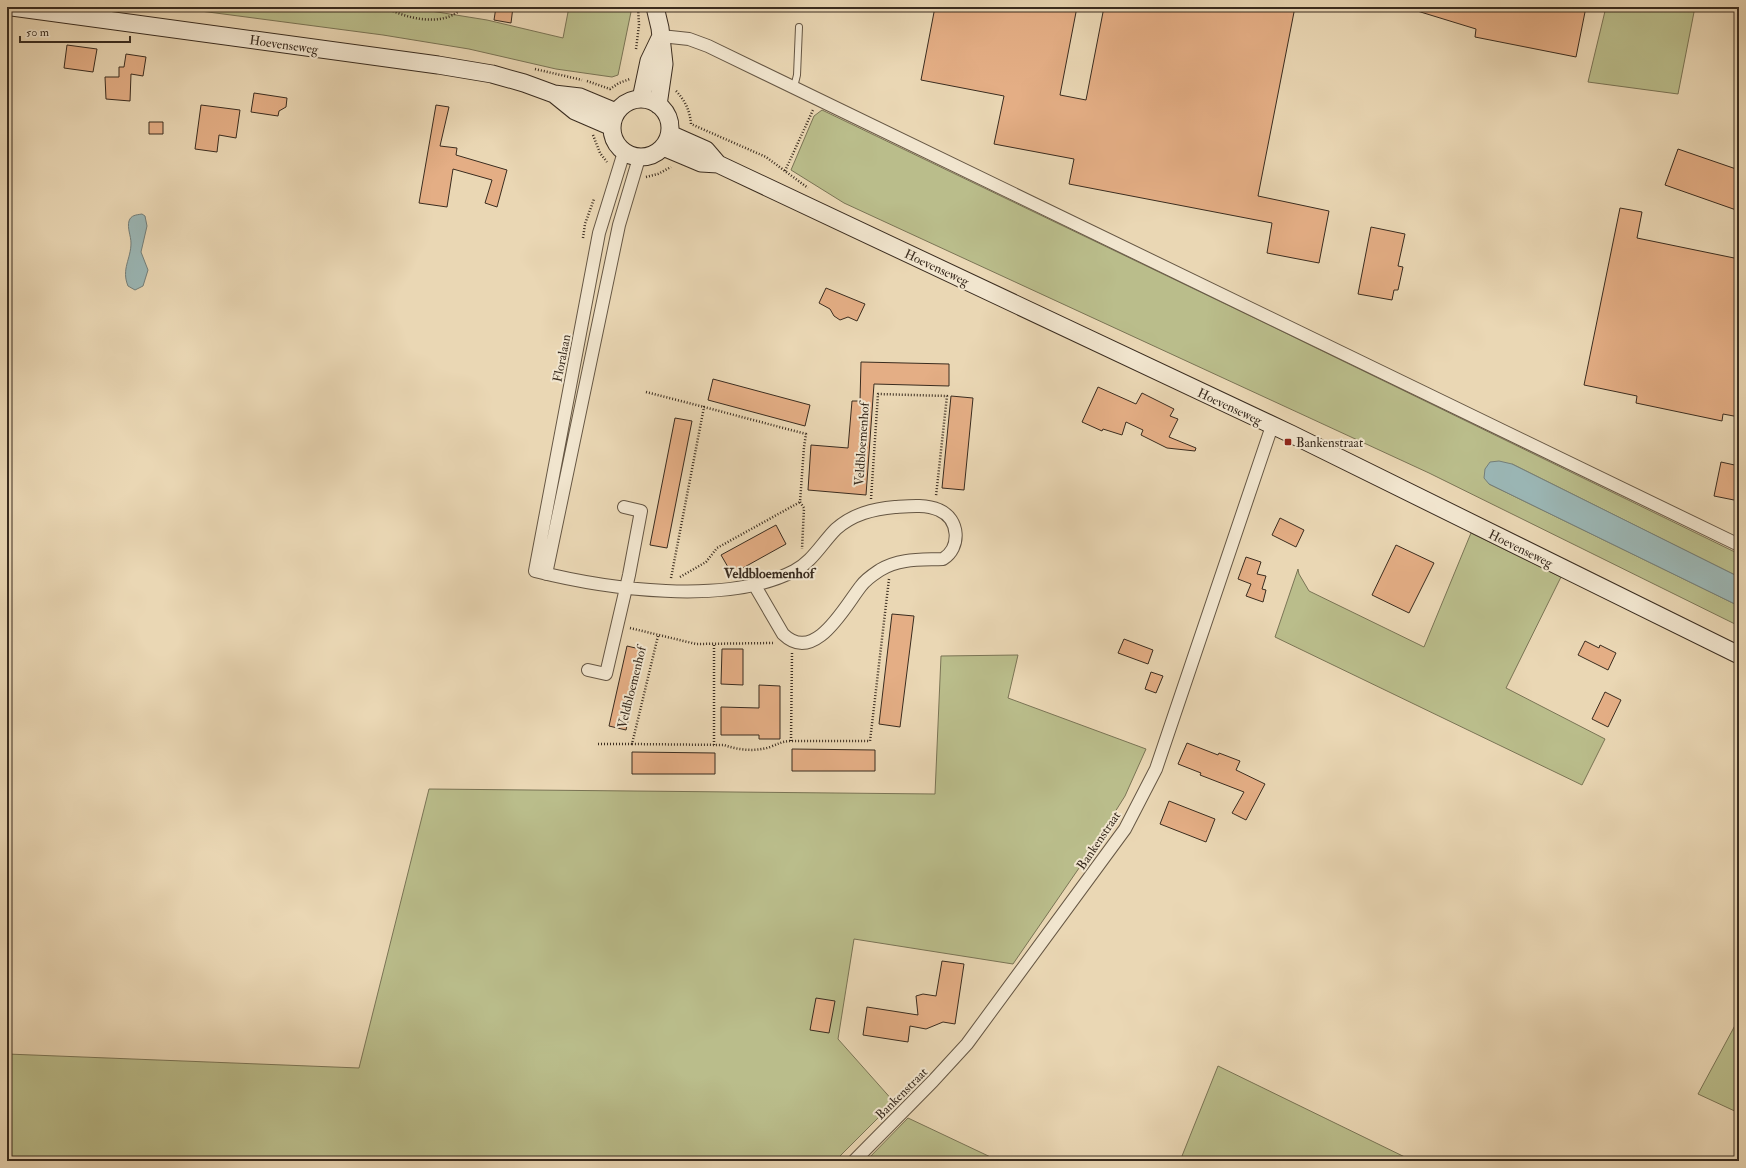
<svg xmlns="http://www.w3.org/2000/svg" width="1746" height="1168" viewBox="0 0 1746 1168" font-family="'IM FELL Double Pica',serif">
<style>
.green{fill:#babd8b;stroke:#7a7455}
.water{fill:#9bb7b6;stroke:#747f7a}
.building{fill:#e4ae85;stroke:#3a2c1f}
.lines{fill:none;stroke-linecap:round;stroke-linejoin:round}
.lane-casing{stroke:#665744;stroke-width:8}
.street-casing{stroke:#665744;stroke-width:14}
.secondary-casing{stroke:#3a2c1f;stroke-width:19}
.path{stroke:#3a2c1f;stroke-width:2.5;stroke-dasharray:1 2;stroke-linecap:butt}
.lane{stroke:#f1e5ce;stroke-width:6}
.street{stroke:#f1e5ce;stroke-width:12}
.secondary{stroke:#f1e5ce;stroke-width:17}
.poi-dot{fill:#8f2418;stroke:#f1e5ce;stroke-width:1.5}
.labels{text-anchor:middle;stroke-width:4;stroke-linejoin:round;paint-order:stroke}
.street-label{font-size:13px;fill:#3a2c1f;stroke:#f1e5ce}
.poi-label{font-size:13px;fill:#3a2c1f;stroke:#f1e5ce;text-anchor:start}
.neighbourhood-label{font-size:14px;font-weight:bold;fill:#3a2c1f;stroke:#f1e5ce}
</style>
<rect width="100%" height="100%" fill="#ead7b4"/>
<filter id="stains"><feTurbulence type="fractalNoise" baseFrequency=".005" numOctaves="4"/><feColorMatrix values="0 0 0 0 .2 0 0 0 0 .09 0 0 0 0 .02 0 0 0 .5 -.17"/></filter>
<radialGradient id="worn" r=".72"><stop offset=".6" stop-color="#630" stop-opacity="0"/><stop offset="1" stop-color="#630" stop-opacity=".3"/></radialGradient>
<path class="green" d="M170,7H406L487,20L563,38L569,7H632L618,75L612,77L556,69L469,49L383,35Z
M1606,7H1695L1678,94L1588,82Z
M822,110L1269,325L1739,554V577L1512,464L1489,484L1739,606V626L1429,473L844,203L791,170L814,116Z
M1471,533L1561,577L1506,688L1605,739L1582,785L1275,637L1298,569L1299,574L1309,591L1424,647Z
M1018,655L1008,698L1146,749L1125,796L1088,855L1013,964L854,939L838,1039L894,1102L835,1161H7V1054L359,1068L429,789L935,794L941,656Z
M1739,1018V1113L1698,1094Z
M1218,1066L1413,1161H1180Z
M908,1118L999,1161H866Z"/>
<path class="water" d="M142,214L145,216L147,226L141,252L148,270L143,286L135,290L128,286C121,269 131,259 131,243C131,236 127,228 129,221C131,215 136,215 142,214Z
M1499,461L1512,464L1739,577V606L1489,484L1484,478L1485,469L1490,462Z"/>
<path class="building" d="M496,7H513L511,23L494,20Z
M935,7H1077L1060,95L1086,100L1104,7H1295L1258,196L1329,211L1319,263L1267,253L1272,223L1069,184L1074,159L994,144L1004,96L921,80Z
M1414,7H1586L1576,57L1475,37L1476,29L1414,10Z
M67,45L97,49L93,72L64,68Z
M126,54L146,57L143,76L131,74L130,101L106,99L105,77H119V67H124Z
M254,93L287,98L286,107L279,111L278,116L251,112Z
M201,105L240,110L236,138L219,135L217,152L195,149Z
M436,105L449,107L440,146L457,148L456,155L507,170L497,207L485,203L492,180L453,169L447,207L419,203Z
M149,122H163V134H149Z
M1678,149L1739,170V211L1665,185Z
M1620,208L1642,212L1637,238L1739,259V417L1723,414L1722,421L1636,403L1637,396L1584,385Z
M1371,227L1405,234L1398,266L1403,267L1398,290H1394L1392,300L1358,294Z
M826,288L865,304L857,321L848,317L840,320L834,316L830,309L819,303Z
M861,362L949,364V386L874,384L866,495L808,490L811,445L848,448L852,401H860Z
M713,379L810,405L805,426L708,400Z
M1098,387L1136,404L1142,393L1174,409L1170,416L1178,419L1169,437L1196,448L1195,451L1167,448L1141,435L1143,430L1126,422L1122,435L1103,429L1102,431L1082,422Z
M951,396L973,398L964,490L942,488Z
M675,418L692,421L667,548L650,545Z
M1721,462L1739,466V501L1714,496Z
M1280,518L1304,530L1296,547L1272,535Z
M776,525L786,544L732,574L721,555Z
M1396,545L1434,563L1409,613L1372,595Z
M1246,557L1261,562L1257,574L1266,576L1262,589L1266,590L1263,602L1246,596L1251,584L1238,579Z
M892,614L914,616L900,727L879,724Z
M1124,639L1153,650L1148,664L1118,653Z
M1585,641L1599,648L1600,645L1616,653L1608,670L1578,655Z
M627,646L644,650L626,730L609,726Z
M722,649H743V685L721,684Z
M1151,672L1163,676L1156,693L1145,689Z
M759,685L780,686V739H759V735H721V707L759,708Z
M1605,692L1621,700L1608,727L1592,719Z
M1187,743L1218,755L1219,753L1240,761L1236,770L1265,784L1246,820L1232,813L1244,792L1200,775L1201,773L1178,764Z
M792,749L875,750V771H792Z
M632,752L715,753V774H632Z
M1169,801L1215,819L1206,842L1160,824Z
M942,961L964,964L955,1024L943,1022L926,1029L910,1026L908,1042L863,1035L867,1007L918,1015L916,996L923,994L936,996Z
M816,998L835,1001L829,1033L810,1030Z"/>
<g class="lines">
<defs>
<path id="lane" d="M794,87L797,75L799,27"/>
<path id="street" d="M661,36L689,39L708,46L1739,545
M624,152L599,233L535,571C606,589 726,606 794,571C812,562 822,543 836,529C853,514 873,509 895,507C909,506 926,504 939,510C960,519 961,548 943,559C921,560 900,558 880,570C874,574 866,579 861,586C845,606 815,665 783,634L755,586
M546,574L619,225L639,158
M588,670L606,674L629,575L641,511L624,507
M854,1161L933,1081L967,1044L1125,829L1156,769L1272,426"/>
<path id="secondary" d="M12,7L438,65L492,74L524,83L554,94L580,97L616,112
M655,7L660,28L664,64L658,105
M554,94L575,111L612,127
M612 128a29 29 0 1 1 58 0a29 29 0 1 1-58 0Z
M641,99L649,61L661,36
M670,134L706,150L718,164L1291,434L1739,655
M663,147L701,163L718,164"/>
</defs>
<use href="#lane" class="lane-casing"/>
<use href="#street" class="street-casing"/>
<use href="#secondary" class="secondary-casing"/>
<path class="path" d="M385,7C406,19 445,28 463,7
M636,49L639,25L638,7
M535,69L582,80
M587,81L610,89L619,83L630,79
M676,91C685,100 690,111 691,124L766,157L808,188
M593,135L600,153L607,162
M785,171L813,110
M646,177L658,174L671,167
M583,238L585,224L594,199
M646,392L704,407
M871,499L878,394L947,396L936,496
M680,577L706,562L717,548L800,502
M671,578L704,407L806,434L804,447L800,502L804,508L802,549
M630,628L696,644L773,643
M658,636L632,744L724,745C738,750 755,752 770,747C778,744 783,741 791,741H870L889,579
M791,741L792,653
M598,744H632
M714,745V644"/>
<use href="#lane" class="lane"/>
<use href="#street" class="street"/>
<use href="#secondary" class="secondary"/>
</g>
<rect class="poi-dot" x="1284" y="438" width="8" height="8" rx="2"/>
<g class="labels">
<g class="street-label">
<text transform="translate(284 44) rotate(8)" y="5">Hoevenseweg</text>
<text transform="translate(937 267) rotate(25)" y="5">Hoevenseweg</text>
<text transform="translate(561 358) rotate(-79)" y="5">Floralaan</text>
<text transform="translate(1230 406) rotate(25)" y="5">Hoevenseweg</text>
<text transform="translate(861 444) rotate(-86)" y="5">Veldbloemenhof</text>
<text transform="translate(1521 548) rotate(26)" y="5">Hoevenseweg</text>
<text transform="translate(631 687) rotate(-76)" y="5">Veldbloemenhof</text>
<text transform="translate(1098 840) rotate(-56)" y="5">Bankenstraat</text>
<text transform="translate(901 1093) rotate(-45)" y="5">Bankenstraat</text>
</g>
<g class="poi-label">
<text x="1296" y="447">Bankenstraat</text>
</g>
<g class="neighbourhood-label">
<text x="769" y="578">Veldbloemenhof</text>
</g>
</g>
<rect width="1746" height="1168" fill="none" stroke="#ead7b4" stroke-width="24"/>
<rect x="8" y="8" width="1730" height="1152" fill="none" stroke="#3a2c1f" stroke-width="2"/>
<rect x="12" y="12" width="1722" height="1144" fill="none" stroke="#3a2c1f"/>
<path d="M20 36v6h110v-6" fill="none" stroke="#3a2c1f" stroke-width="2"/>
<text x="26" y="36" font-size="12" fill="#3a2c1f" stroke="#f1e5ce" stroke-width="3" paint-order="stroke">50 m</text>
<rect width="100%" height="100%" filter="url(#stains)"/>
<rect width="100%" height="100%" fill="url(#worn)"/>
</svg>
